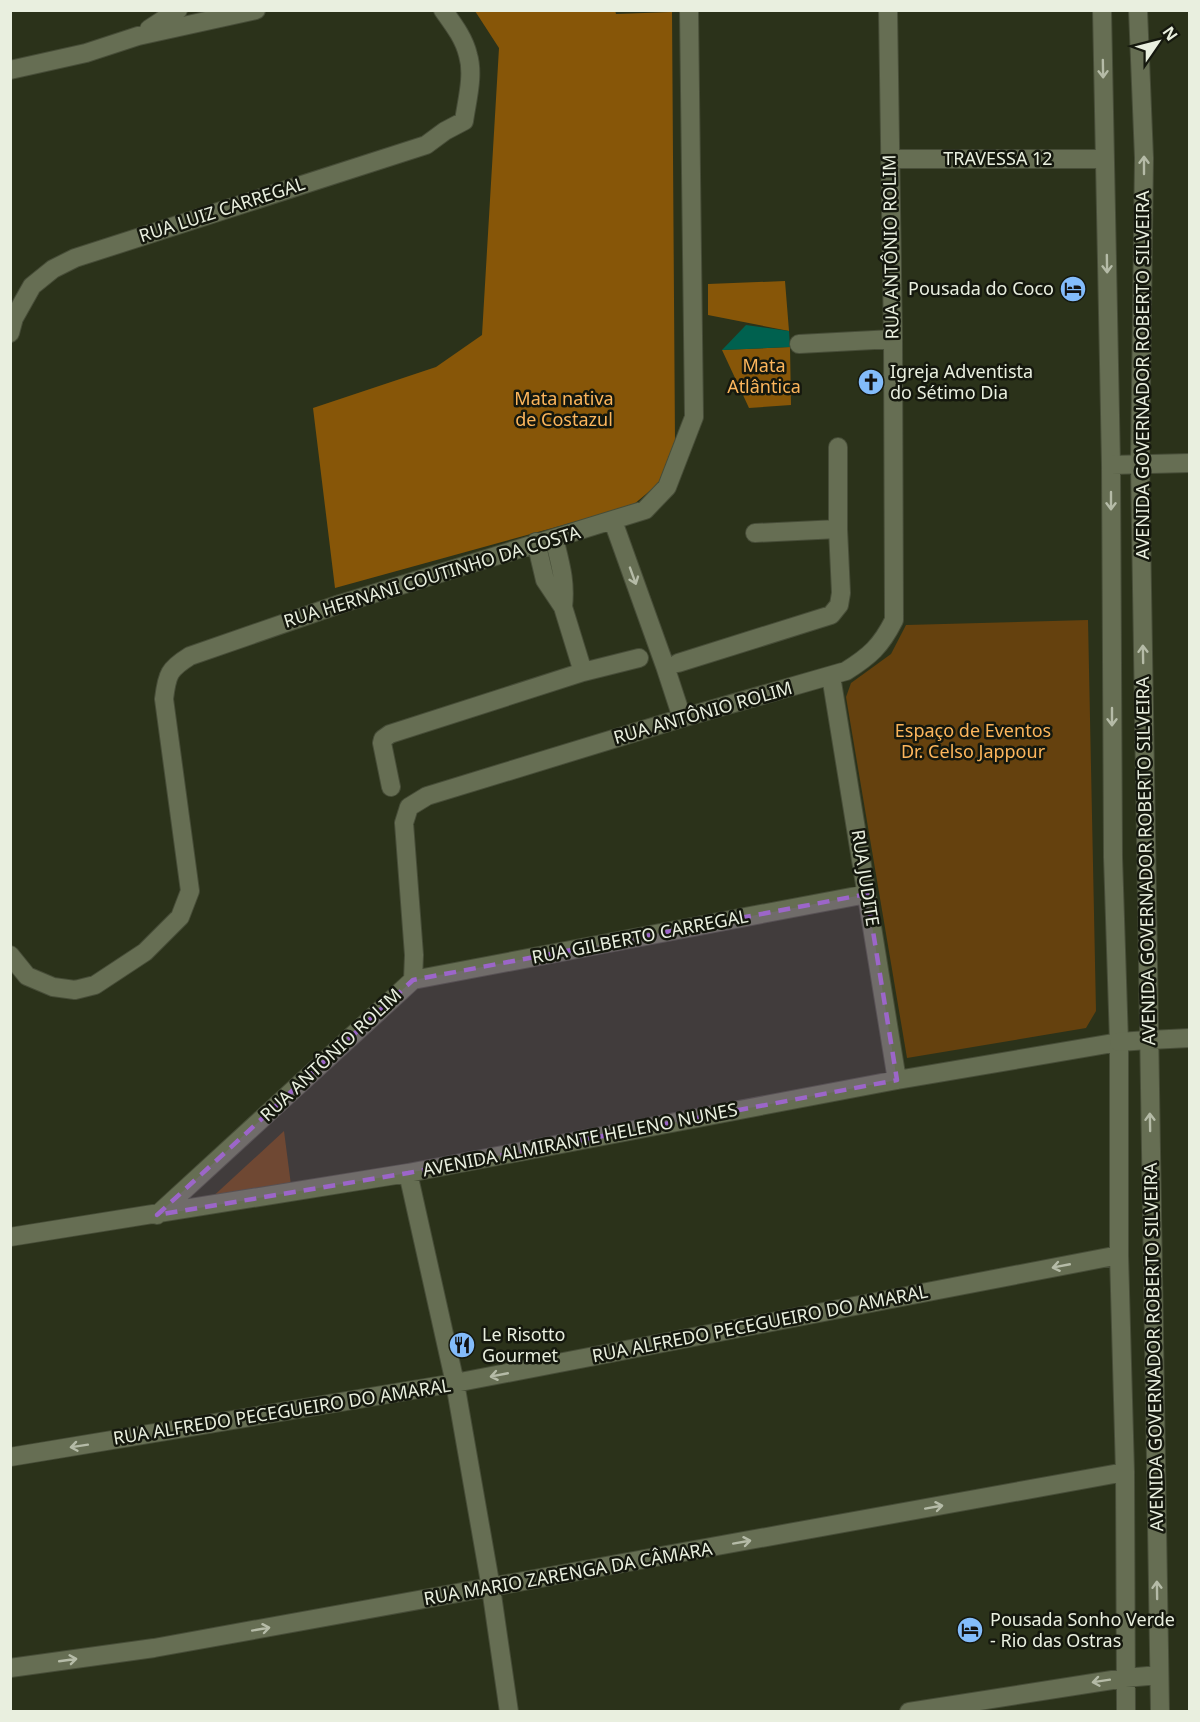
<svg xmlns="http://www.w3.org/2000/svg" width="1200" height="1722" viewBox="0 0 1200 1722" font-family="'Noto Sans',sans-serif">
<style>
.green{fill:#65410e}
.forest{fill:#875608}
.water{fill:#00614f}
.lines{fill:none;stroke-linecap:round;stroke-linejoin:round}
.street-casing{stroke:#474d38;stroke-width:20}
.secondary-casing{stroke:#474d38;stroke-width:20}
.street{stroke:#666e53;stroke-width:18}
.secondary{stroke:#666e53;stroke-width:18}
.oneway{stroke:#b5bba7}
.marked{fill:#9c66c9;fill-opacity:0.2;stroke:#9c66c9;stroke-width:4.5;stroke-dasharray:12 8;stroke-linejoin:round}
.labels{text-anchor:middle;stroke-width:5;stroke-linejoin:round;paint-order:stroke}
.street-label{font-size:18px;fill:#e9efdf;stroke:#15180e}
.poi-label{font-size:18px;fill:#e9efdf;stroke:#15180e;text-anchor:start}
.park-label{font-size:18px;fill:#fdb65c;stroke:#15180e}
</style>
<rect width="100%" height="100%" fill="#2b321a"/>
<path class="green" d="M1088,620L1096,1011L1086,1028L907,1058L846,697L851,683L891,654L906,625Z
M284,1131L291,1185L208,1201Z"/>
<path class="forest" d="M615,10L616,14L672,12L675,442L658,484L633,505L614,511L335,588L313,408L436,367L482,335L499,48L475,11Z
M785,281L789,331L708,315V284Z
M790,347L791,405L749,408L722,350Z"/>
<path class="water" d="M746,325L789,331L790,347L722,350Z"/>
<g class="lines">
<defs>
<path id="street" d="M1102,10L1111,465L1113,857L1119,1042V1255L1125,1472L1126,1712
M1138,10L1144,158L1140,464L1160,1712
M149,29L178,10
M10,70L86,53L138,36L256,10
M890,159H1105
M10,333L14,318L32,286L53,269L75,258L426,145L445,131L464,121C467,100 474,75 468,55C464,38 453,24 443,10
M799,344L893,339
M838,447V529
M1111,465L1190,463
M613,521L665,666L682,718
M554,538C560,563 566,581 563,607
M536,542L545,580L563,607L583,672
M678,663L831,615L839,605L841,593L838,529L755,533
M831,676L897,1080
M391,787L382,743L383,739L390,734L583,672L639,658
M10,955L27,976L53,987L75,990L95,985L145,952L180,917L190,891L164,699C167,674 169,669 190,656L340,604L645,510L667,487L694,417L689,10
M413,980L867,894
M1149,1040L1190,1038
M408,1173L455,1383L491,1588L509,1712
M157,1215L413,980L414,955L404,823L409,807L427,796L682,718L846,671C870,656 881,646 894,620L893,339L888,10
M10,1237L408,1173L897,1080L1119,1042
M10,1457L455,1383L1119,1255
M10,1668L154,1648L1125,1472
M909,1712L1125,1678L1159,1675"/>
<path id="secondary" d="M1119,1042L1149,1040"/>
</defs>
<use href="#street" class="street-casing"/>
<use href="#secondary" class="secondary-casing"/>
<use href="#street" class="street"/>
<use href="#secondary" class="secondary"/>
</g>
<defs><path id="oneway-shaft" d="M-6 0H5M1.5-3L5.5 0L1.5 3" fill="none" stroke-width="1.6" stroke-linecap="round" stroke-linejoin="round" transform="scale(1.5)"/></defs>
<g class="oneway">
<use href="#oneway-shaft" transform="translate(1103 69) rotate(89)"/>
<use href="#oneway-shaft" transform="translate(1144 165) rotate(-90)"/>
<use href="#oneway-shaft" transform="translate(1107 264) rotate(89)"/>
<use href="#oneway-shaft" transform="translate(1111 501) rotate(90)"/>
<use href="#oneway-shaft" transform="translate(633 576) rotate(70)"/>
<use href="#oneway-shaft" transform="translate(1143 654) rotate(-91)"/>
<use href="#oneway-shaft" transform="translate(1112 717) rotate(90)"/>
<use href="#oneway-shaft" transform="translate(1150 1122) rotate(-91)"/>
<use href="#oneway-shaft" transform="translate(1061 1266) rotate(169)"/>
<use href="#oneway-shaft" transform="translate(499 1375) rotate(169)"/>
<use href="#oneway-shaft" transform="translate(79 1446) rotate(171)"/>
<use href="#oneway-shaft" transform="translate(934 1507) rotate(-10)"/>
<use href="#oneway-shaft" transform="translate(742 1542) rotate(-10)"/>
<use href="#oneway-shaft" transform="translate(1157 1590) rotate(-91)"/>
<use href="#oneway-shaft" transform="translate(261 1629) rotate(-10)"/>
<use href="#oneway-shaft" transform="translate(68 1660) rotate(-8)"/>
<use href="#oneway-shaft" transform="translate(1101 1681) rotate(171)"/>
</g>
<path class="marked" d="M867,894L897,1080L408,1173L157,1215L413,980Z"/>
<defs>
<symbol id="hotel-disc" viewBox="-11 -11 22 22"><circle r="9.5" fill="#83bcfb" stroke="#15180e"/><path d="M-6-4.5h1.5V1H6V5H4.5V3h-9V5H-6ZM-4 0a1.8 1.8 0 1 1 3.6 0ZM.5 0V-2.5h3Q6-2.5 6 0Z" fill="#111"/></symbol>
<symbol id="church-disc" viewBox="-11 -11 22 22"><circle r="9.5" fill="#83bcfb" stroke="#15180e"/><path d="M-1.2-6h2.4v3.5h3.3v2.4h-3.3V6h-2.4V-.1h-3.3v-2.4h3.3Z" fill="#111"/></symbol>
<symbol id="restaurant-disc" viewBox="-11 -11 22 22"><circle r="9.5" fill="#83bcfb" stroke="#15180e"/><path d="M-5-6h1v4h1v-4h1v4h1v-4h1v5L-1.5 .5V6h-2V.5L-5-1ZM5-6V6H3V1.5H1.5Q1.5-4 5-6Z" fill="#111"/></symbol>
</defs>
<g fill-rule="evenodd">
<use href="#hotel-disc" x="1058" y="274" width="30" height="30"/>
<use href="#church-disc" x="856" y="367" width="30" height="30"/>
<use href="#restaurant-disc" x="447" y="1330" width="30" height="30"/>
<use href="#hotel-disc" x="955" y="1615" width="30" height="30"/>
</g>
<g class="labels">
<g class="street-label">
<text x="998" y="165">TRAVESSA 12</text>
<text transform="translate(222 210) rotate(-18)" y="6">RUA LUIZ CARREGAL</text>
<text transform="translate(891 247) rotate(-91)" y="6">RUA ANTÔNIO ROLIM</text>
<text transform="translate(1143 375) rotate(-90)" y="6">AVENIDA GOVERNADOR ROBERTO SILVEIRA</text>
<text transform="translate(432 577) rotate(-17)" y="6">RUA HERNANI COUTINHO DA COSTA</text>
<text transform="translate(703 713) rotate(-16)" y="6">RUA ANTÔNIO ROLIM</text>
<text transform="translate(1146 861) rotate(-91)" y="6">AVENIDA GOVERNADOR ROBERTO SILVEIRA</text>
<text transform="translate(865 878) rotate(81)" y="6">RUA JUDITE</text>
<text transform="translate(640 937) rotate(-11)" y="6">RUA GILBERTO CARREGAL</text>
<text transform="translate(331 1055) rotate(-43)" y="6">RUA ANTÔNIO ROLIM</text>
<text transform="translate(580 1140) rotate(-11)" y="6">AVENIDA ALMIRANTE HELENO NUNES</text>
<text transform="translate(760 1324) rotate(-11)" y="6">RUA ALFREDO PECEGUEIRO DO AMARAL</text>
<text transform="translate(1154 1347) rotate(-91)" y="6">AVENIDA GOVERNADOR ROBERTO SILVEIRA</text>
<text transform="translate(282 1412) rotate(-9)" y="6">RUA ALFREDO PECEGUEIRO DO AMARAL</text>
<text transform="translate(568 1574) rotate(-10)" y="6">RUA MARIO ZARENGA DA CÂMARA</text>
</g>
<g class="poi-label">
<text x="1054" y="295" text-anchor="end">Pousada do Coco</text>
<text x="890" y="378">Igreja Adventista<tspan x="890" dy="21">do Sétimo Dia</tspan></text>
<text x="482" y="1341">Le Risotto<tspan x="482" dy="21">Gourmet</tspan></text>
<text x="990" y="1626">Pousada Sonho Verde<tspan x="990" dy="21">- Rio das Ostras</tspan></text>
</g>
<g class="park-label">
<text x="764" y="372">Mata<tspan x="764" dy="21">Atlântica</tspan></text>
<text x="564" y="405">Mata nativa<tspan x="564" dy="21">de Costazul</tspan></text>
<text x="973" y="737">Espaço de Eventos<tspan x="973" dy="21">Dr. Celso Jappour</tspan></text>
</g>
</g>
<rect width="1200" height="1722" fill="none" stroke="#e9efdf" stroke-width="24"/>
<g transform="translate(1158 42) rotate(55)" stroke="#15180e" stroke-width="4.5" paint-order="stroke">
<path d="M0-4.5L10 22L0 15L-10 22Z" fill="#e9efdf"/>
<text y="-9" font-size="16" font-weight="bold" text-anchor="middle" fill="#e9efdf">N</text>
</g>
</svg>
